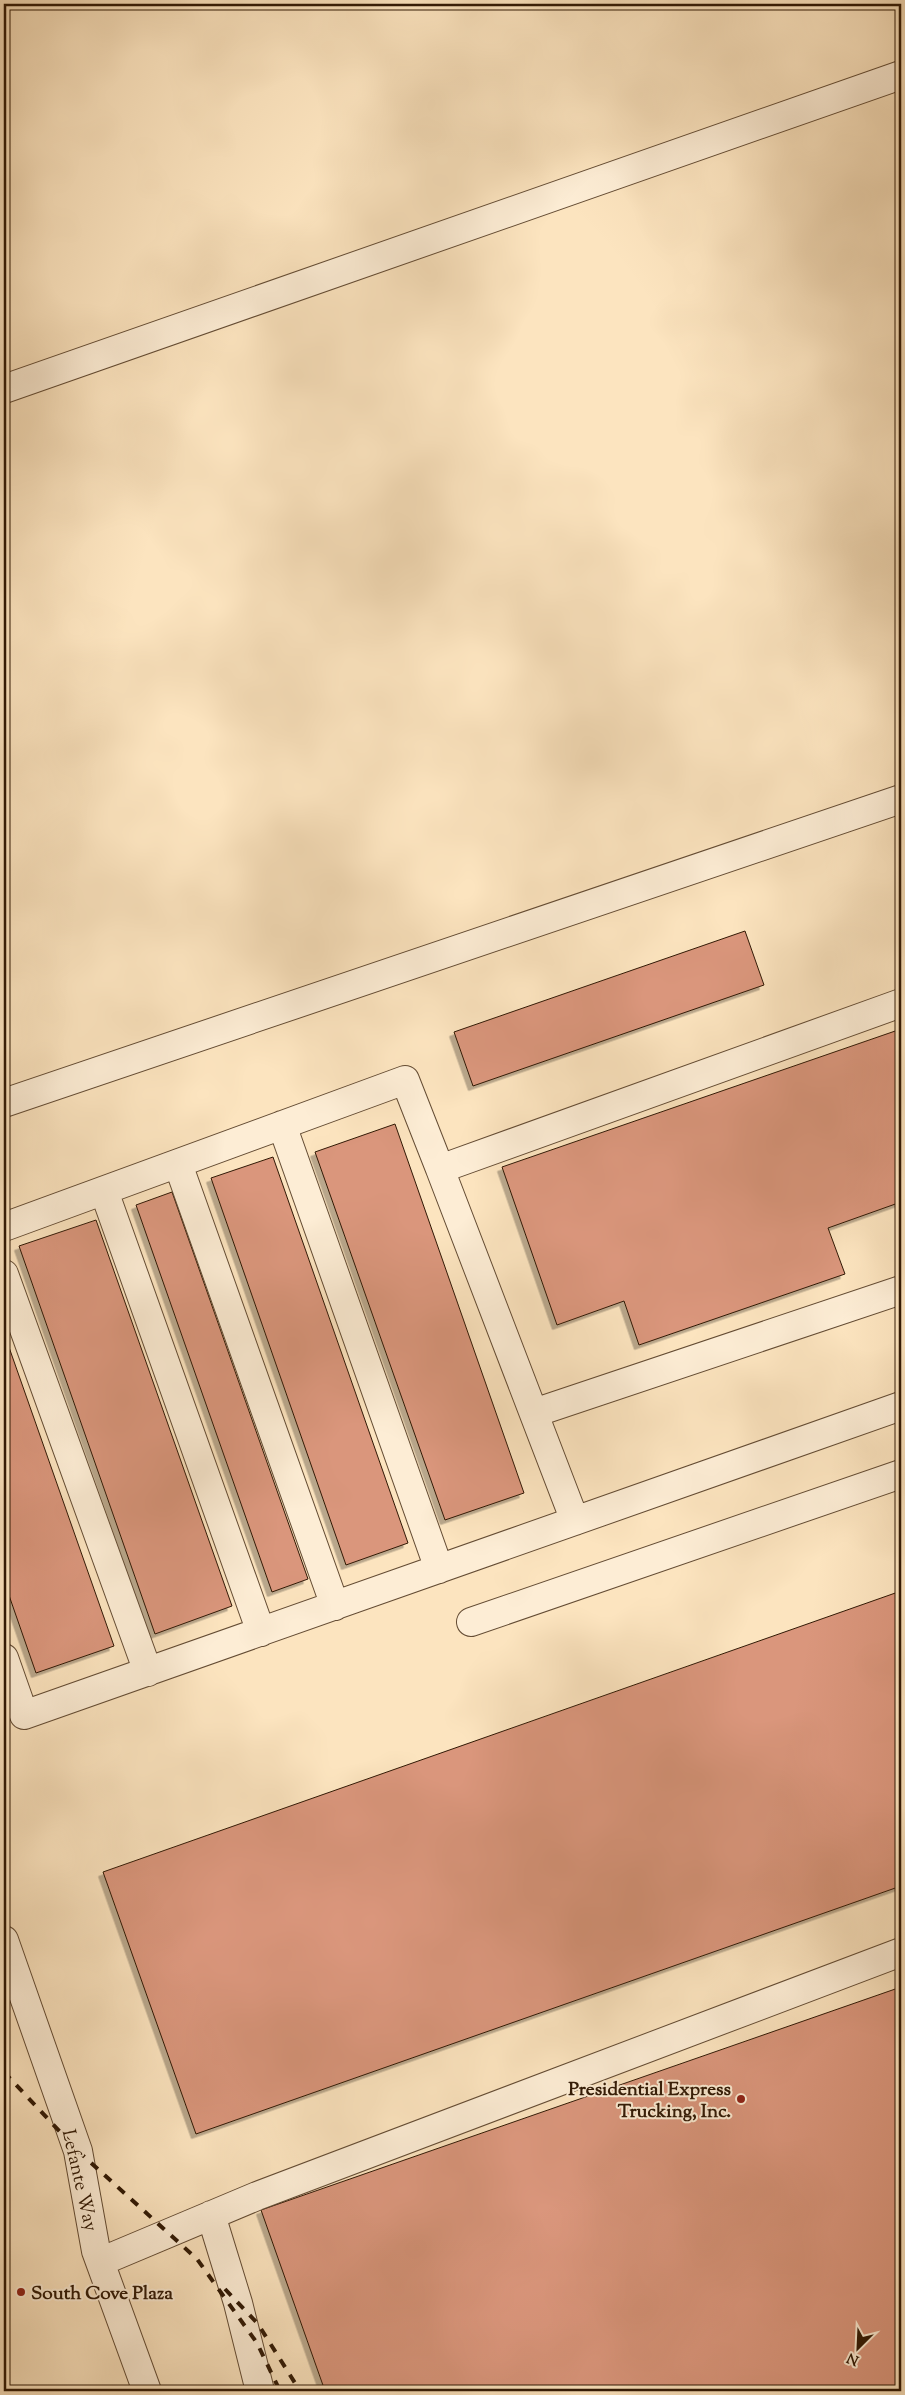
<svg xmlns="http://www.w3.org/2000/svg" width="905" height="2395" viewBox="0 0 905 2395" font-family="'Sorts Mill Goudy',serif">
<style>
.building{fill:#da967b;stroke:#311905;filter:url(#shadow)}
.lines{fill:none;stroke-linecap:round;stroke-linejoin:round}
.minor-casing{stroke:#644c34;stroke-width:30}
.minor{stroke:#fdedd5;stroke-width:28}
.rail{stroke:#311905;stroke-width:4;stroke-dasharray:9 9;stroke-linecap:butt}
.poi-dot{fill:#8f2418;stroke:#fdedd5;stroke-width:2}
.labels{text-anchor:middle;stroke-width:4;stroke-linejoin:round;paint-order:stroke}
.poi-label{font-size:19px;font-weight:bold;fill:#311905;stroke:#fdedd5;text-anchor:end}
.street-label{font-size:19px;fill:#311905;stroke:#fdedd5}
</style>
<defs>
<filter id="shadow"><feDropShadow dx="-4.5" dy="4.5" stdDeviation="0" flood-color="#0004"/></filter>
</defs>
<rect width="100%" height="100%" fill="#fce4bf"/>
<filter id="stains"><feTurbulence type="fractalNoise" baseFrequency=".004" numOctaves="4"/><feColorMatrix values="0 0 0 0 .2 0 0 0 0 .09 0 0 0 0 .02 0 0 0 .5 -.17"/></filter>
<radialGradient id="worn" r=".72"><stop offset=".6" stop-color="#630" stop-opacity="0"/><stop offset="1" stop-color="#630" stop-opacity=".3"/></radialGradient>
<path class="building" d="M745,931L764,985L473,1086L454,1032Z
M901,1029V1202L828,1228L845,1274L639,1345L624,1301L557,1325L502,1167Z
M395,1124L524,1493L445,1520L315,1152Z
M273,1157L408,1543L346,1565L211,1178Z
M172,1192L308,1579L272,1592L136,1205Z
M96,1220L232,1606L155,1634L19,1246Z
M4,1333L114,1646L36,1673L4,1581Z
M901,1591V1886L196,2134L103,1872Z
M901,1987V2391H325L261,2210Z"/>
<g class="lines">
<defs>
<path id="minor" d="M4,389L901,75
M4,1103L901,799
M282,1125L439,1569
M178,1164L335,1606
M440,1169L575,1521
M104,1191L261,1632
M4,1227L405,1080L440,1169L901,1003
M4,1274L148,1672
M534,1413L901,1290
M471,1622L901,1474
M4,1658L24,1715L901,1406
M4,1940L78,2151L96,2251L147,2391
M211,2215L238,2303L260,2391
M100,2262L257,2196L901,1952"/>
</defs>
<use href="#minor" class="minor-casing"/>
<use href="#minor" class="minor"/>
<path class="rail" d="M4,2072L78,2151L197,2259L257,2343L280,2391
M225,2289L258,2324L300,2391"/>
</g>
<g class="poi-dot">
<circle cx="741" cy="2099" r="5"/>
<circle cx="21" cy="2292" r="5"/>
</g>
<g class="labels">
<g class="poi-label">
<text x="731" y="2095">Presidential Express<tspan x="731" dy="22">Trucking, Inc.</tspan></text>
<text x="31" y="2299" text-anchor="start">South Cove Plaza</text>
</g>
<g class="street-label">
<text transform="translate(81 2180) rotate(77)" y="7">Lefante Way</text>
</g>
</g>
<rect width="905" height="2395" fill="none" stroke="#fce4bf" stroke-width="20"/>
<rect x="5" y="5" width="895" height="2385" fill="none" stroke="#311905" stroke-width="2.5"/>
<rect x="10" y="10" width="885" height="2375" fill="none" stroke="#311905"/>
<g transform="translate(858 2348) rotate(204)" stroke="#fdedd5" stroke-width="4" paint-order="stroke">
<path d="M0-4L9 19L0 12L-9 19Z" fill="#311905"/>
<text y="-8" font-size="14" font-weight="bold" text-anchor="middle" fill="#311905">N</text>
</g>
<rect width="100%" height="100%" filter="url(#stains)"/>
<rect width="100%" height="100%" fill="url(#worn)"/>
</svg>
